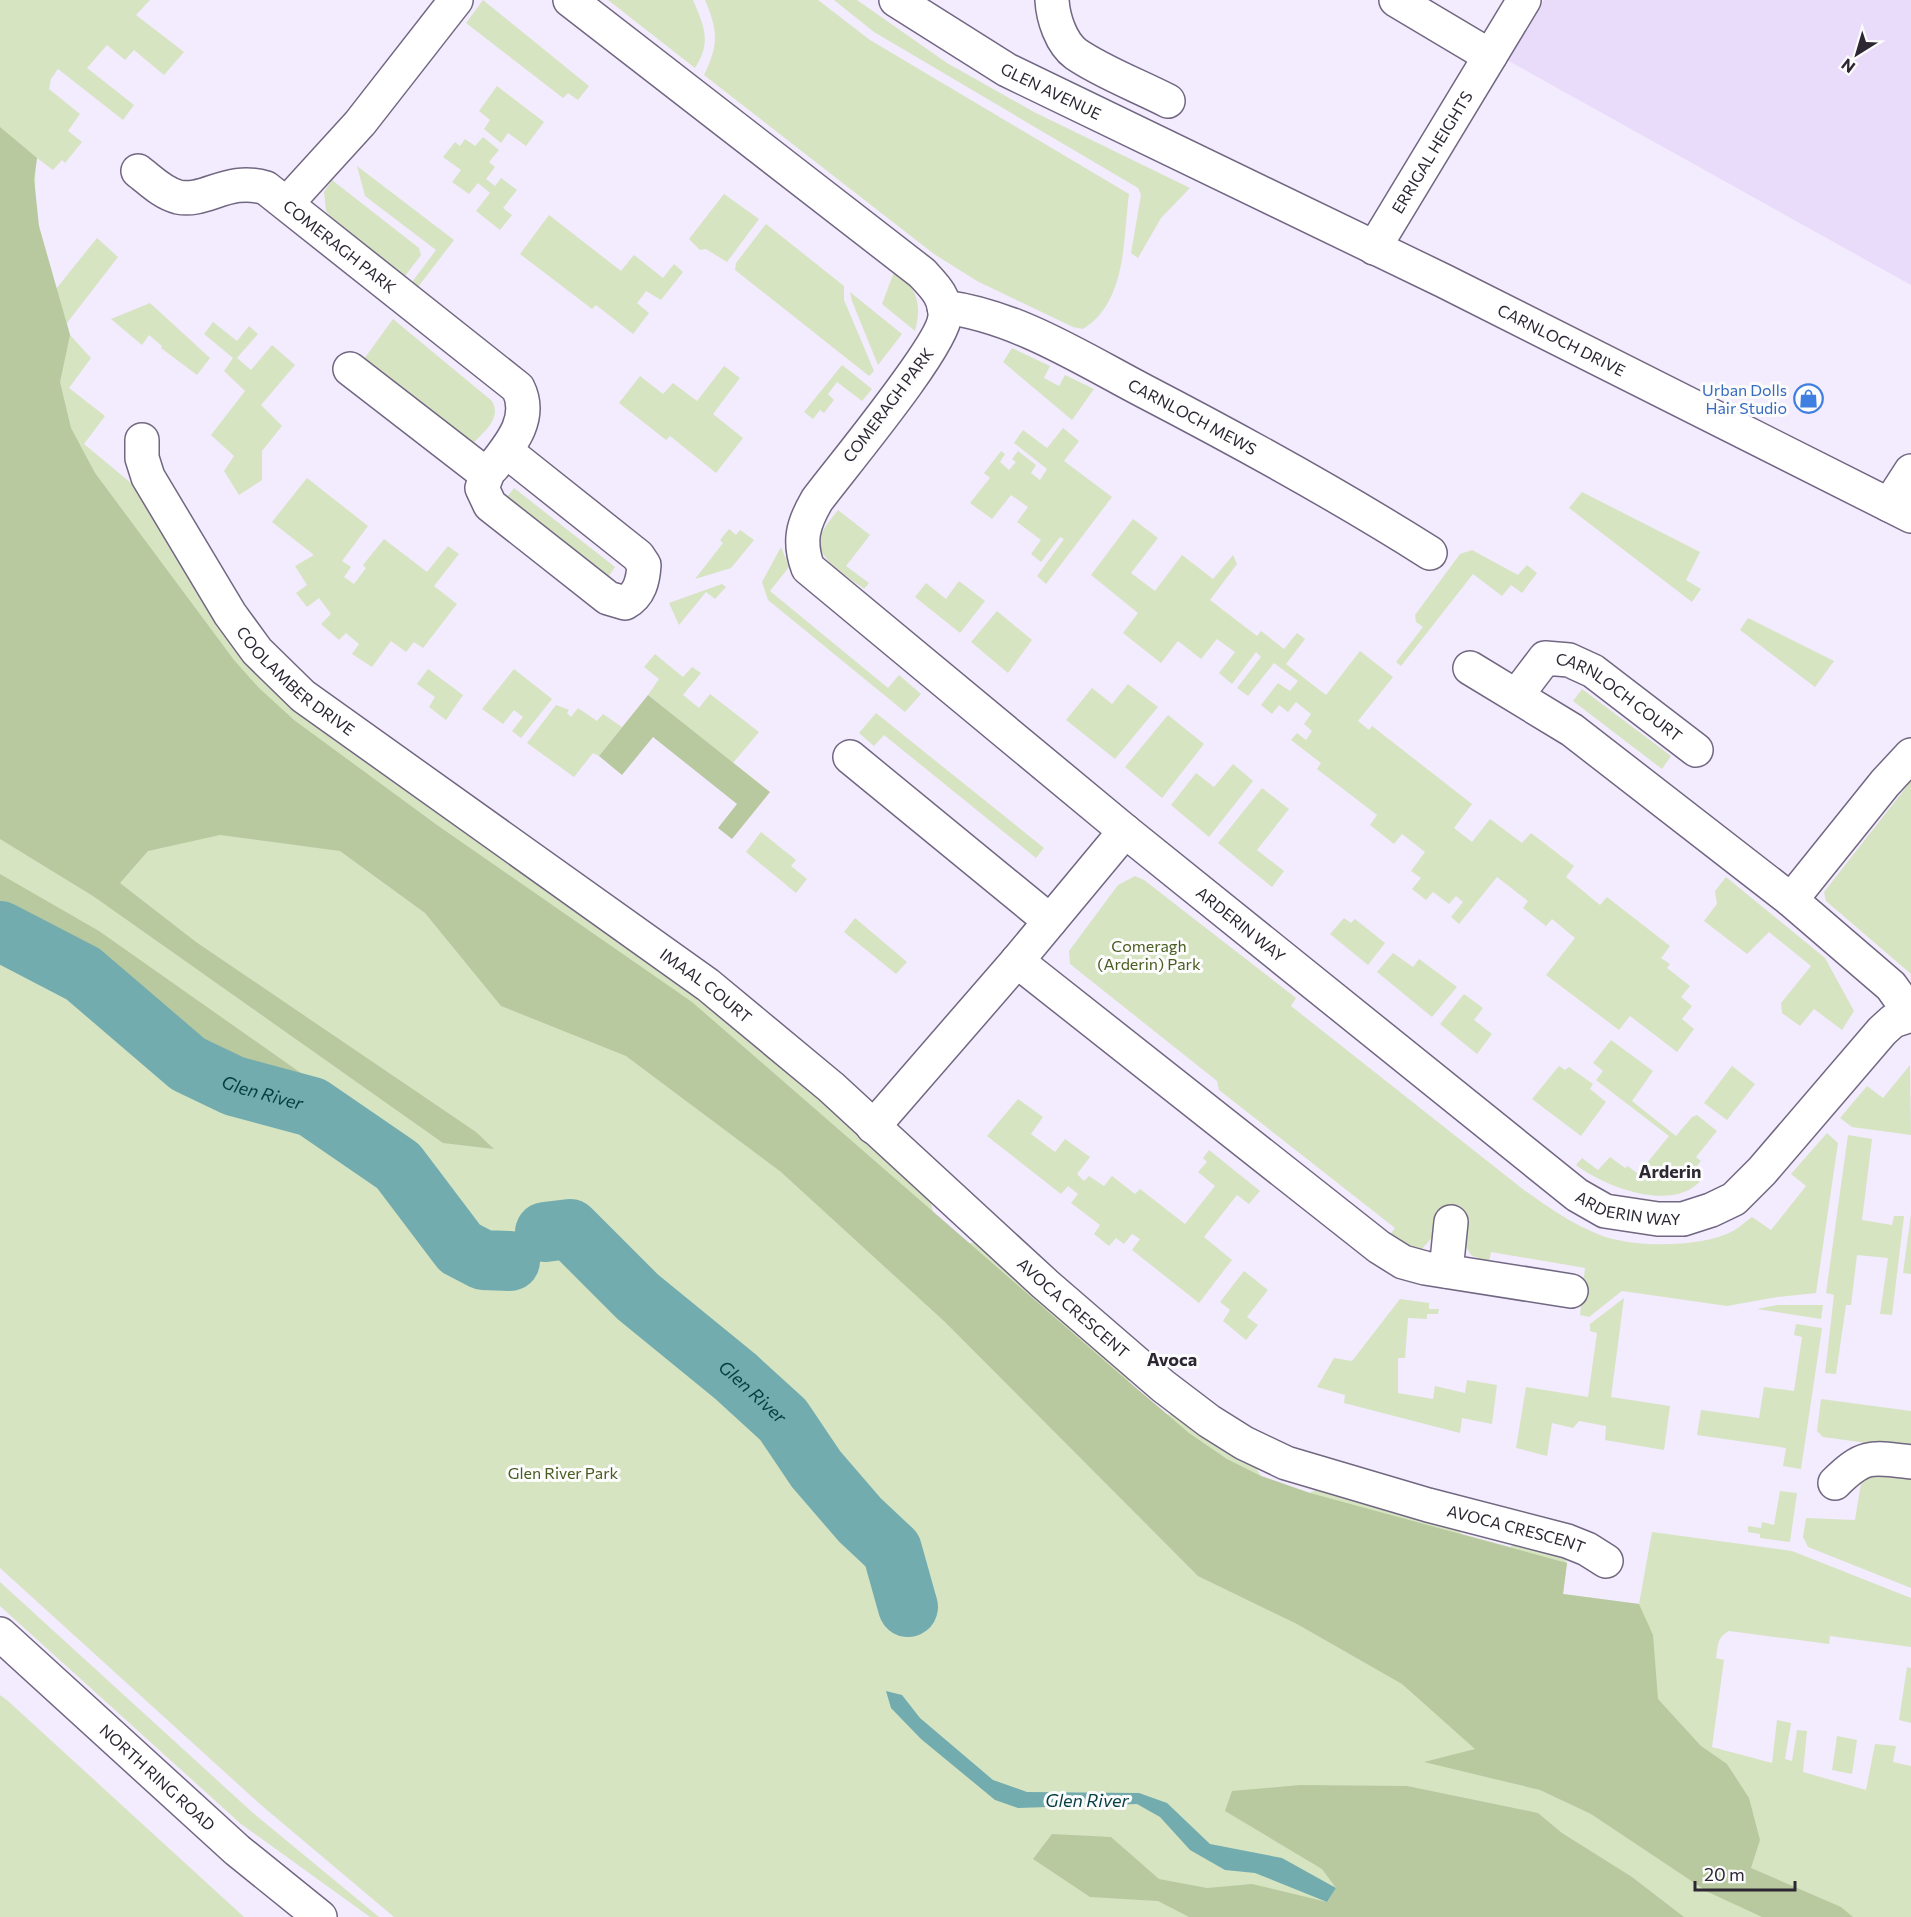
<svg xmlns="http://www.w3.org/2000/svg" width="1911" height="1917" viewBox="0 0 1911 1917" font-family="Commissioner,sans-serif">
<style>
.built{fill:#e9dcfb}
.green{fill:#d6e4c2}
.forest{fill:#b8c99f}
.water{fill:#73acaf}
.lines{fill:none;stroke-linecap:round;stroke-linejoin:round}
.river{stroke:#73acaf;stroke-width:60}
.minor-casing{stroke:#726782;stroke-width:36}
.major-casing{stroke:#726782;stroke-width:36}
.minor{stroke:#fff;stroke-width:33}
.major{stroke:#fff;stroke-width:33}
.labels{text-anchor:middle;stroke-width:6;stroke-linejoin:round;paint-order:stroke}
.street-label{font-size:16px;fill:#2c2733;stroke:#fcfcfc}
.shop-label{font-size:16px;fill:#366cbe;stroke:#fcfcfc;text-anchor:end}
.park-label{font-size:16px;fill:#485c1f;stroke:#fcfcfc}
.water-label{font-size:18px;font-style:italic;fill:#053e41;stroke:#fcfcfc}
.neighbourhood-label{font-size:18px;font-weight:bold;fill:#2c2733;stroke:#fcfcfc}
</style>
<rect width="100%" height="100%" fill="#f3ebfe"/>
<path class="built" d="M1544,0H1911V285L1507,60Z"/>
<path class="green" d="M0,0H150L136,15L184,52L164,75L134,50L125,60L107,45L87,68L134,105L123,120L58,69L51,79L49,89L80,114L68,131L82,142L65,163L62,160L53,170L37,158C31,200 40,249 56,289L97,238L118,257L67,323L70,335L91,358L69,388L105,416L84,444L137,488L242,656L277,694L334,740L513,867L670,972L929,1193L933,1212L969,1243H986L1128,1370L1129,1382L1167,1414L1183,1416L1251,1460L1261,1476L1309,1493L1323,1487L1446,1521L1462,1534L1510,1547L1524,1539L1563,1552L1567,1563L1563,1594L1639,1604L1652,1532L1792,1551L1911,1598V1647L1830,1636L1829,1644L1729,1631C1717,1637 1718,1646 1716,1658L1724,1660L1712,1747L1772,1763L1777,1720L1791,1723L1785,1759L1792,1761L1797,1730L1807,1731L1803,1772L1866,1790L1875,1744L1896,1746L1893,1762L1911,1766V1917H394L261,1805L0,1568Z
M483,0L589,86L578,100L568,93L563,98L466,23Z
M608,0H693C704,26 712,42 695,68Z
M705,0H818L870,40L1129,194C1123,239 1127,302 1083,329L1073,327L977,281L934,254L704,75C719,44 718,31 705,0Z
M834,0H857L947,63L1034,112L1190,188L1161,218L1138,258L1131,253L1141,195L1138,188L874,32Z
M497,86L544,122L526,146L508,133L501,143L484,129L490,120L479,111Z
M483,137L499,150L489,162L495,167L486,179L495,186L501,178L517,190L503,208L512,215L500,230L476,211L490,193L478,183L469,194L452,182L461,170L443,157L455,142L460,146L465,139L475,146Z
M357,166L454,240L418,287L412,282L436,250L365,196Z
M332,180L419,248L421,255L405,276L335,222L326,211L324,192Z
M724,194L759,219L727,262L706,249L700,250L689,239Z
M549,215L621,271L634,255L663,278L674,264L683,272L661,300L646,291L637,303L649,313L633,334L596,305L592,309L520,254Z
M766,224L844,286V300L874,371L869,376L735,270L736,263Z
M894,272C918,287 922,305 915,331L882,304Z
M850,292L902,334L878,365L852,301Z
M150,303L210,358L197,375L161,348L162,346L149,335L142,345L111,319Z
M393,319L492,401C502,419 484,431 473,444L364,359Z
M213,322L237,341L249,326L258,334L237,358L251,370L272,345L295,365L261,405L282,426L262,451V480L239,495L224,471L234,456L211,435L245,391L224,371L233,358L204,334Z
M1012,348L1050,366L1044,378L1059,386L1065,375L1094,389L1072,420L1003,362Z
M842,365L872,389L862,401L837,382L828,394L834,400L824,413L820,410L813,419L804,412Z
M724,366L740,378L713,414L743,438L716,473L670,436L666,440L619,403L640,376L663,394L673,383L697,401Z
M1063,428L1079,441L1064,461L1112,497L1046,584L1037,576L1064,539L1060,537L1041,562L1031,554L1041,540L1017,522L1028,507L1011,495L992,519L970,503L990,478L984,473L1001,451L1005,454L1000,462L1009,470L1016,462L1012,459L1018,451L1036,465L1031,473L1040,480L1047,469L1014,443L1023,430L1047,448Z
M307,478L368,526L342,561L351,567L344,577L354,584L366,568L363,565L384,539L427,572L448,546L459,554L434,586L457,604L423,648L414,642L406,652L391,641L372,667L352,654L359,644L346,633L339,640L321,624L331,614L319,598L307,607L296,593L307,585L295,566L314,555L272,522Z
M514,488L615,567L606,580L505,500Z
M1582,492L1700,552L1686,580L1701,589L1692,602L1569,508Z
M838,510L870,535L846,566L869,583L864,589C850,578 815,559 820,538C823,528 832,518 838,510Z
M1133,519L1158,538L1131,573L1155,591L1182,555L1213,579L1233,555L1237,564L1210,600L1257,636L1261,631L1284,649L1297,633L1305,639L1286,664L1326,695L1360,651L1393,677L1358,721L1369,730L1372,726L1472,804L1454,828L1472,842L1490,819L1522,843L1531,833L1574,866L1566,877L1600,905L1607,897L1670,946L1661,958L1670,964L1667,968L1690,986L1681,997L1692,1006L1682,1019L1694,1029L1677,1052L1630,1016L1619,1030L1546,975L1575,938L1552,919L1546,926L1523,908L1528,901L1497,877L1459,924L1451,917L1463,902L1456,896L1449,904L1433,892L1426,900L1412,889L1421,878L1411,871L1425,852L1402,834L1394,844L1370,825L1377,815L1317,769L1321,763L1291,740L1297,733L1306,740L1312,731L1304,724L1311,714L1296,702L1288,712L1279,705L1272,714L1261,705L1278,683L1290,691L1298,681L1274,663L1248,696L1237,688L1261,657L1256,652L1232,684L1219,673L1235,652L1217,639L1201,659L1178,641L1161,663L1123,633L1138,613L1091,575Z
M729,529L736,535L740,530L754,540L731,568L695,579L723,543L720,540Z
M781,547L789,567L770,591L888,688L899,675L921,694L905,712L768,600L762,582Z
M1472,550L1518,575L1527,565L1537,573L1522,593L1511,585L1502,596L1473,574L1401,666L1396,662L1423,627L1416,622L1415,615L1460,554Z
M959,581L985,601L960,633L915,597L926,583L946,599Z
M722,584L726,587L715,599L706,592L679,625L669,603Z
M997,611L1032,640L1008,673L971,642Z
M1748,618L1834,661L1815,687L1740,630Z
M655,654L683,677L692,667L701,673L683,695L699,708L710,694L759,732L733,763L648,695L659,679L644,667Z
M428,669L463,695L446,720L429,707L435,697L417,684Z
M514,669L552,699L521,738L512,731L523,717L514,710L503,724L482,709Z
M1128,684L1158,707L1115,759L1066,720L1092,688L1112,704Z
M1582,689L1671,756L1662,769L1573,701Z
M556,705L569,710L567,713L571,717L578,708L597,721L603,714L622,727L599,756L593,753L574,777L527,743Z
M876,713L1044,848L1036,858L884,735L874,746L859,733Z
M1168,715L1204,744L1162,798L1125,767Z
M1233,764L1253,781L1209,837L1171,805L1196,773L1214,787Z
M1911,781V974L1826,901L1824,892Z
M1262,788L1289,809L1257,850L1284,871L1272,887L1218,843Z
M761,832L796,860L791,866L807,879L796,893L746,852Z
M1135,876L1144,880L1296,998L1291,1006L1524,1190C1548,1207 1572,1224 1600,1235C1633,1248 1701,1248 1733,1231C1740,1227 1746,1221 1752,1217L1771,1230L1806,1186L1791,1174L1827,1133L1838,1143L1816,1293L1777,1297L1727,1306L1622,1291L1589,1317L1580,1315L1585,1268L1491,1252L1489,1263L1471,1255L1465,1245L1466,1214L1438,1209L1436,1233L1421,1250H1412L1388,1237L1395,1228L1219,1090L1217,1081L1070,964L1069,951L1118,885Z
M1726,877L1825,958L1854,1011L1842,1030L1814,1009L1800,1026L1782,1013L1781,1003L1811,966L1769,932L1747,954L1704,921L1717,904L1715,891Z
M855,918L907,962L896,974L844,932Z
M1344,918L1351,923L1355,919L1385,943L1368,965L1330,934Z
M1393,953L1413,967L1419,959L1457,987L1432,1017L1377,972Z
M1464,994L1483,1008L1474,1020L1492,1034L1477,1054L1440,1024Z
M1611,1040L1653,1071L1632,1101L1676,1136L1692,1117L1697,1115L1717,1131L1696,1157L1701,1161L1692,1172L1702,1179C1674,1214 1605,1187 1576,1165L1582,1158L1598,1170L1610,1157L1625,1168L1628,1166L1638,1174L1669,1136L1596,1080L1603,1071L1593,1063Z
M1910,1065L1911,1135L1852,1127L1840,1118L1867,1086L1883,1098Z
M1559,1066L1565,1070L1569,1067L1593,1084L1590,1089L1606,1102L1581,1136L1532,1099Z
M1732,1066L1755,1084L1727,1120L1704,1103Z
M1018,1099L1043,1117L1031,1134L1055,1152L1065,1139L1090,1157L1077,1174L1084,1181L1089,1176L1104,1186L1112,1176L1135,1194L1140,1189L1185,1224L1215,1186L1198,1172L1207,1162L1203,1158L1209,1150L1260,1191L1249,1204L1237,1195L1204,1237L1232,1260L1199,1303L1132,1250L1140,1239L1132,1234L1124,1244L1116,1238L1109,1246L1094,1234L1100,1225L1071,1203L1078,1194L1068,1186L1061,1194L987,1136Z
M1848,1135L1872,1139L1862,1220L1892,1225L1894,1216H1904L1892,1315L1880,1314L1888,1258L1857,1255L1851,1305H1846L1836,1374L1825,1373L1834,1295L1826,1293Z
M1911,1214V1274L1903,1273Z
M1244,1271L1268,1290L1247,1317L1258,1325L1246,1340L1223,1321L1230,1310L1220,1302Z
M1624,1298L1611,1397L1670,1406L1664,1450L1605,1440L1606,1426L1579,1421L1573,1428L1552,1423L1547,1456L1516,1448L1526,1387L1588,1397L1597,1333L1590,1331V1324Z
M1400,1299L1429,1303V1309H1439L1438,1314H1427V1319L1408,1318L1405,1358H1398V1393L1433,1399L1435,1386L1465,1393L1467,1380L1497,1385L1492,1424L1462,1418L1460,1433L1344,1403L1345,1395L1317,1387L1334,1358L1352,1361Z
M1777,1305H1823L1821,1319L1757,1309Z
M1796,1324L1822,1328L1801,1469L1783,1466L1786,1448L1697,1435L1701,1410L1759,1418L1764,1387L1794,1391L1802,1337L1794,1335Z
M1821,1399L1911,1411V1449L1823,1437L1817,1431Z
M1873,1472L1911,1477V1588L1808,1547L1803,1537L1806,1518L1855,1520L1861,1483Z
M1780,1491L1797,1493L1790,1542L1760,1538V1534L1748,1532V1526L1761,1528L1762,1522L1774,1525Z
M0,1582L252,1812L379,1917H370L241,1824L0,1606Z
M1907,1667L1911,1668V1723L1899,1720Z
M0,1695L8,1701L244,1917H0Z
M1837,1736L1857,1740L1852,1774L1832,1770Z"/>
<path class="forest" d="M0,127L37,158L34,179L39,226L70,335L60,382L71,428L95,473L234,660L259,688L294,720L437,825L692,1002L1129,1382L1189,1433L1227,1459L1261,1476L1310,1493L1567,1563L1563,1594L1639,1604L1653,1635L1658,1699L1701,1746L1727,1764L1749,1798L1760,1840L1751,1868L1841,1907L1853,1917H1762L1708,1892L1591,1814L1540,1790L1424,1762L1475,1749L1402,1684L1297,1624L1198,1576L945,1322L781,1172L626,1056L501,1006L425,913L340,851L220,835L148,851L120,883L196,942L476,1132L494,1149L443,1143L93,896L0,839Z
M648,695L770,792L732,839L718,828L737,804L653,737L622,775L599,756Z
M0,874L99,931L325,1090L322,1101L214,1067L156,1029L110,985L55,940L0,918Z
M1300,1785L1407,1786L1538,1813L1562,1833L1632,1877L1684,1917H1189L1158,1901L1090,1897L1033,1859L1052,1834L1111,1837L1159,1879L1207,1888L1252,1884L1327,1902L1336,1888L1322,1869L1225,1811L1232,1791Z"/>
<path class="water" d="M886,1691L902,1695L920,1718L993,1780L1027,1792L1139,1793L1167,1803L1210,1844L1282,1858L1336,1888L1327,1902L1255,1873L1225,1870L1190,1850L1160,1817L1137,1804L1018,1808L995,1800L921,1739L891,1708Z"/>
<g class="lines">
<g class="river">
<path id="s1" d="M0,931L83,974L188,1064L234,1086L312,1107L398,1166L460,1248L483,1260L510,1261"/>
<path id="s2" d="M545,1232L570,1229L638,1297L736,1377L783,1420L816,1469L860,1520L892,1550L908,1607"/>
</g>
<defs>
<g id="minor">
<path id="s3" d="M570,0L922,273C934,286 946,297 945,316C943,346 840,469 817,500C803,524 798,541 808,568L1125,831L1577,1195L1605,1211L1658,1219H1683L1711,1210L1734,1199L1762,1171L1882,1031L1893,1021L1911,1015"/>
<path id="s4" d="M896,0L1007,70L1444,281L1911,516"/>
<path d="M1052,0C1053,18 1061,43 1076,54C1102,72 1139,86 1168,101"/>
<path d="M1396,0L1490,56"/>
<path id="s5" d="M138,171C150,180 162,193 178,197C206,203 228,176 266,188L518,388C533,418 511,444 493,467"/>
<path d="M288,202L360,123L456,0"/>
<path id="s6" d="M1374,248L1524,0"/>
<path id="s7" d="M944,307C1016,316 1081,358 1144,391C1242,442 1337,494 1430,553"/>
<path d="M350,369L487,475L482,488L490,505L608,598L625,603C640,595 643,580 644,565L638,556L506,451"/>
<path id="s8" d="M142,440V458L148,477L230,614L257,651L303,696L708,985L831,1087L1045,1284L1163,1386L1209,1421L1244,1443L1286,1463L1428,1505L1567,1541L1587,1549L1606,1561"/>
<path d="M1889,505L1911,471"/>
<path d="M1470,668L1572,730L1791,900L1891,986L1901,1000L1906,1015"/>
<path id="s9" d="M1517,695L1545,658L1569,660L1593,671L1696,750"/>
<path d="M850,757L1050,921"/>
<path d="M1791,900L1885,783L1911,755"/>
<path d="M1017,961L1379,1247L1403,1262L1425,1268L1571,1291"/>
<path d="M873,1127L1017,961L1125,831"/>
<path d="M1446,1271L1451,1222"/>
<path d="M1835,1483C1864,1454 1872,1457 1911,1462"/>
</g>
<g id="major">
<path id="s10" d="M0,1634L237,1850L320,1917"/>
</g>
</defs>
<use href="#minor" class="minor-casing"/>
<use href="#major" class="major-casing"/>
<use href="#minor" class="minor"/>
<use href="#major" class="major"/>
</g>
<defs>
<symbol id="shop-ring" viewBox="-11 -11 22 22"><circle r="9.5" fill="#fcfcfc" stroke="#3f7fe0" stroke-width="1.5"/><path d="M-5-2.5h2.3a2.7 3.5 0 0 1 5.4 0H5L5.5 6h-11ZM-1.5-2.5h3a1.5 2.3 0 0 0-3 0Z" fill="#3f7fe0"/></symbol>
</defs>
<g fill-rule="evenodd">
<use href="#shop-ring" x="1792" y="382" width="33" height="33"/>
</g>
<g class="labels">
<g class="street-label">
<text dy="6" stroke="none"><textPath href="#s4" startOffset="180">GLEN AVENUE</textPath></text>
<text dy="6" stroke="none"><textPath href="#s6" startOffset="112">ERRIGAL HEIGHTS</textPath></text>
<text dy="6" stroke="none"><textPath href="#s5" startOffset="232">COMERAGH PARK</textPath></text>
<text dy="6" stroke="none"><textPath href="#s4" startOffset="748">CARNLOCH DRIVE</textPath></text>
<text transform="translate(888 405) rotate(-53)" y="6">COMERAGH PARK</text>
<text dy="6" stroke="none"><textPath href="#s7" startOffset="273">CARNLOCH MEWS</textPath></text>
<text dy="6" stroke="none"><textPath href="#s8" startOffset="292">COOLAMBER DRIVE</textPath></text>
<text dy="6" stroke="none"><textPath href="#s9" startOffset="132">CARNLOCH COURT</textPath></text>
<text dy="6" stroke="none"><textPath href="#s3" startOffset="1353">ARDERIN WAY</textPath></text>
<text dy="6" stroke="none"><textPath href="#s8" startOffset="804">IMAAL COURT</textPath></text>
<text dy="6" stroke="none"><textPath href="#s3" startOffset="1839">ARDERIN WAY</textPath></text>
<text dy="6" stroke="none"><textPath href="#s8" startOffset="1293">AVOCA CRESCENT</textPath></text>
<text dy="6" stroke="none"><textPath href="#s8" startOffset="1797">AVOCA CRESCENT</textPath></text>
<text dy="6" stroke="none"><textPath href="#s10" startOffset="213">NORTH RING ROAD</textPath></text>
</g>
<g class="shop-label">
<text x="1787" y="396">Urban Dolls<tspan x="1787" dy="18">Hair Studio</tspan></text>
</g>
<g class="park-label">
<text x="1149" y="952">Comeragh<tspan x="1149" dy="18">(Arderin) Park</tspan></text>
<text x="563" y="1479">Glen River Park</text>
</g>
<g class="water-label">
<text dy="6" stroke="none"><textPath href="#s1" startOffset="312">Glen River</textPath></text>
<text dy="6" stroke="none"><textPath href="#s2" startOffset="270">Glen River</textPath></text>
<text x="1087" y="1807">Glen River</text>
</g>
<g class="neighbourhood-label">
<text x="1670" y="1178">Arderin</text>
<text x="1172" y="1366">Avoca</text>
</g>
</g>
<g transform="translate(1857 54) rotate(217)" stroke="#fcfcfc" stroke-width="4.5" paint-order="stroke">
<path d="M0-4.5L10 22L0 15L-10 22Z" fill="#2c2733"/>
<text y="-9" font-size="16" font-weight="bold" text-anchor="middle" fill="#2c2733">N</text>
</g>
<path d="M1695 1881v9h100v-9" fill="none" stroke="#2c2733" stroke-width="3"/>
<text x="1704" y="1881" font-size="18" fill="#2c2733" stroke="#fcfcfc" stroke-width="4.5" paint-order="stroke">20 m</text>
</svg>
